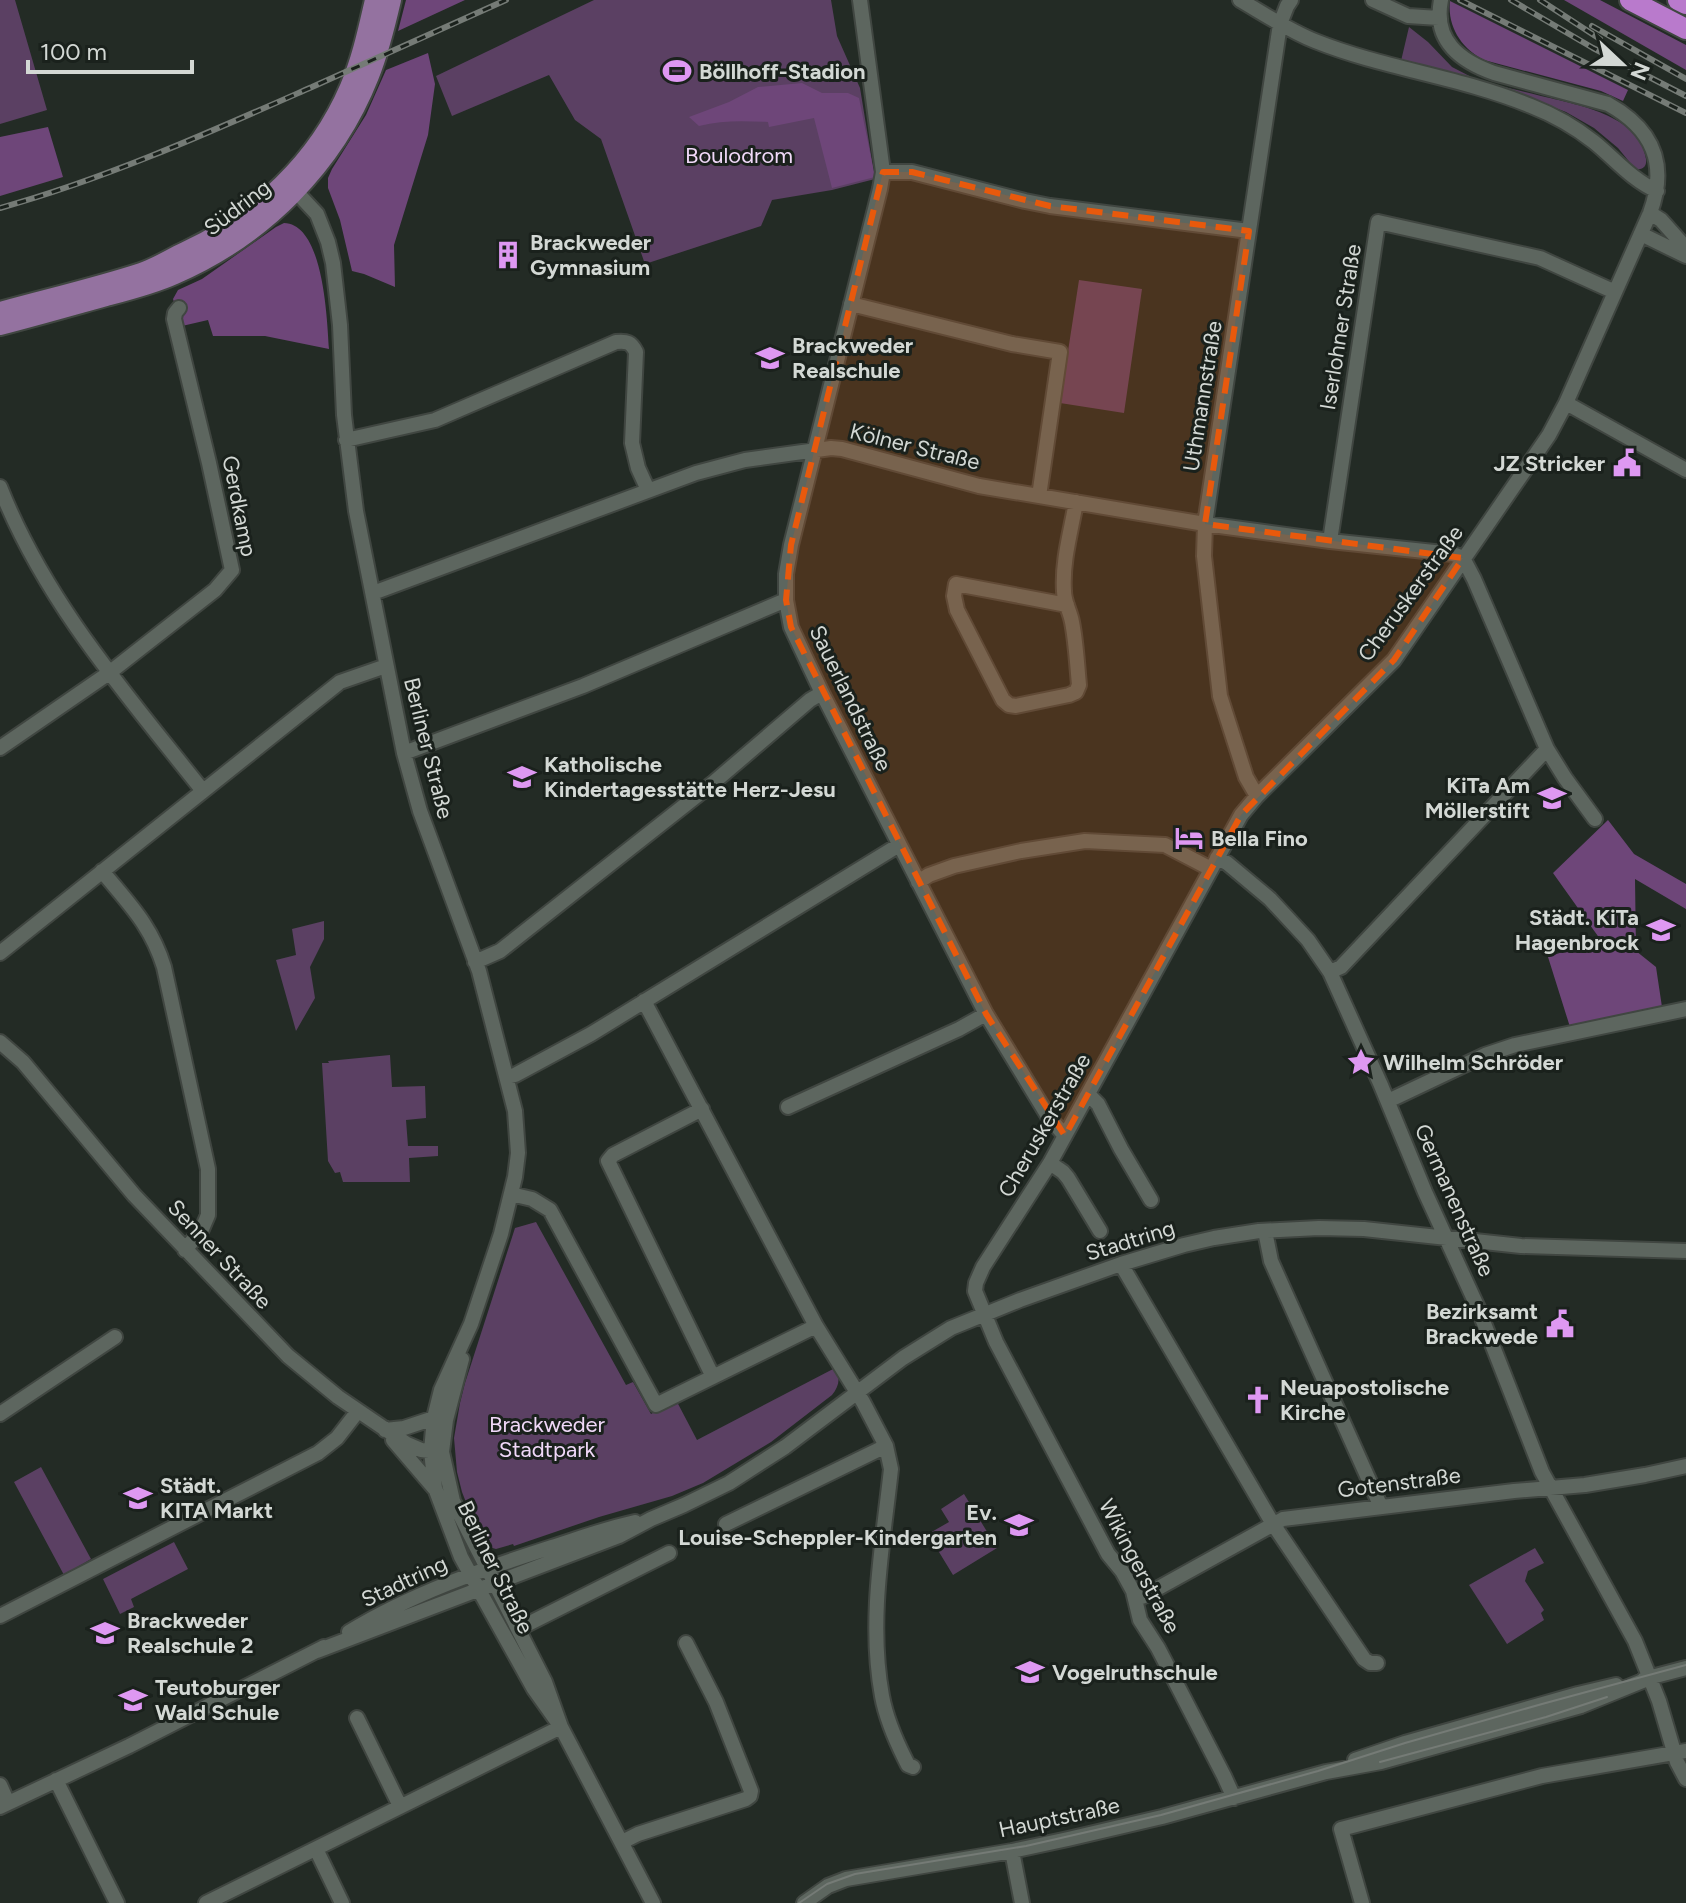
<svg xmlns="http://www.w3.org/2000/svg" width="1686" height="1903" viewBox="0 0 1686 1903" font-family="Figtree,sans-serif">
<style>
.green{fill:#5b4063}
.forest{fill:#6e4679}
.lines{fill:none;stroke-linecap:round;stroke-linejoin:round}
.minor-casing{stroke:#404641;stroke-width:18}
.major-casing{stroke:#404641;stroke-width:22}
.highway-casing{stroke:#404641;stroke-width:24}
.minor{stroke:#5d665f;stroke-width:14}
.major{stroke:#9472a0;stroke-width:18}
.highway{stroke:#b97acc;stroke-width:20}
.tram{stroke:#757b76;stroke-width:2}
.rail-casing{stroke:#757b76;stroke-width:6}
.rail{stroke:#1a211c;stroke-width:3;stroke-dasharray:9;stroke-linecap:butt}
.marked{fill:#e8590c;fill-opacity:0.2;stroke:#e8590c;stroke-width:6;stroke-dasharray:16 10;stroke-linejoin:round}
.labels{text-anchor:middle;stroke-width:6;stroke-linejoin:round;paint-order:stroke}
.poi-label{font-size:22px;font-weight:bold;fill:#d3d8d4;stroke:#1a211c;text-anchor:start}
.park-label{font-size:22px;fill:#f1d9f9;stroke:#1a211c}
.street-label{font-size:22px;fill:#d3d8d4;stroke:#1a211c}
</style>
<rect width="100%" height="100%" fill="#232b25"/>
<path class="green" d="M0,0H15L47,110L0,124Z
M594,0H831L837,36L860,88L875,179L832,190L772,200L761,226L645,264L601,139L575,120L549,75L452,116L436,76Z
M1409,27L1428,42L1452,67L1481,82C1501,86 1521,91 1541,96C1574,104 1641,115 1646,159C1647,167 1643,169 1636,170L1618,148L1594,128L1566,112L1529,98L1401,61Z
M1079,280L1142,289L1124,413L1060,403Z
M324,921V939L310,967L315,998L296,1031L276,960L296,955L292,929Z
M390,1055L392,1087L425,1086L426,1118L406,1120L408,1146H438V1156L409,1158L410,1182H343L340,1172L335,1173L328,1161L322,1063H329L328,1061Z
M536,1222L626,1385L633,1382L651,1414L676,1400L697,1440L835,1368C841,1378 839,1386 832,1395L771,1442L703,1483L672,1496L599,1517L514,1546L513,1544L496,1549L489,1547L476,1528L462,1492L457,1472L454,1438L460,1403L465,1383L515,1228Z
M41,1467L91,1559L64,1575L14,1482Z
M964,1494L997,1548L953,1575L928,1534L949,1522L941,1509Z
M174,1542L188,1569L131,1599L134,1607L120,1614L103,1579Z
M1535,1548L1544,1563L1528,1571L1525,1581L1544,1610L1541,1613L1544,1620L1507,1644L1469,1585Z"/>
<path class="forest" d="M406,0H465L398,31Z
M1564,0H1600L1686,45V70Z
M1450,1L1628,90L1623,101L1601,91L1484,60C1462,49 1447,27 1450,1Z
M428,53L435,84L428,135L394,245L395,287L364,274L352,271L340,220L328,188V178L332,169L366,115L386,70Z
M802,83L822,93H848L859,98L875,177L832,188L814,118L769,127L768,122C744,121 722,120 699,126L689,117L729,102L758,87Z
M48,127L63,177L0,196V137Z
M284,223C324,224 327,320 329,349L265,336H213L208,320L182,326L173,299L178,290L202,279L276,227Z
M1608,820L1634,854L1686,884V909L1635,879L1636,951L1656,967L1662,1007L1570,1027L1548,957L1600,939L1553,873Z"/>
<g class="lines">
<defs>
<path id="minor" d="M860,0L883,172L880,189L791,545L786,574V600L791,627L822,693L986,1014L1048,1116L1065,1136
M1240,0C1264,14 1288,30 1315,41C1385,69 1461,77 1531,106C1554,115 1575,127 1594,142C1615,159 1632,180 1657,191
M1373,0L1408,16L1439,18
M883,172H912L1025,201L1050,206L1249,231
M289,184L317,214L328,242L333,263L340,325L344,415L356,511L404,753L420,811L479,971L515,1111L518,1153L515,1177L501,1234L471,1324L441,1390L434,1418L431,1451L435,1488L461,1557L479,1590L534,1689L561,1727
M1650,213L1661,220L1686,248
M1641,234L1686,256
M851,304L1012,344L1060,352L1039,496
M1566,403L1686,470
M346,440L435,420L616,342C627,341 631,342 636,352L632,443L638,468L648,490
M0,487C45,602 127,695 203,791
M1330,541L1378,222L1540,258L1615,292
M1463,558L1474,579L1547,749L1565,778L1595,819
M373,593L696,473L745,460L831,448L842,449L979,486L1205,524L1330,541L1453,554L1463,558
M1067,605L956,584L954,596L957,610L1003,700L1009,705L1016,706L1069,695L1076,692L1079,685C1077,664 1076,642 1072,622C1070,611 1064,602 1064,591C1062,561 1071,531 1076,502
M0,748L109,673L215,590L232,570L209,463L174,319L175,313L179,308
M404,753L583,686L786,600
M1257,796L1246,777L1220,696L1204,556L1205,524L1280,24L1287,6L1291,0
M1217,858L1227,863L1270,899L1308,940L1330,972L1380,1083L1425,1192L1478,1308L1542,1472L1635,1641L1659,1701L1677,1762L1686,1779
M102,871C129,904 151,925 164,967L208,1169V1215L202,1229L185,1250
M918,882L929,875L954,866L1021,851L1085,841L1165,845L1211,869
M0,953L340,682L386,666
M475,962L500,951L713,783L810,700L822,693
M1330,972L1341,967L1547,749
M644,1001L816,1326L863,1402L886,1446L891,1469C883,1543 868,1621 882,1696C886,1718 895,1739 905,1759L908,1765L913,1767
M0,1042L23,1062L134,1195L288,1356L338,1397L407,1444L421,1450L438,1452
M507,1077L515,1075L591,1034L899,845
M1088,1094L1098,1104L1121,1149L1151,1200
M1388,1101L1485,1055L1515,1045L1686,1009
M788,1107L959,1029L986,1014
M702,1109L613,1155L608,1161L713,1377
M1050,1163L1063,1172L1068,1178L1100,1231
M511,1194L532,1199L550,1210L656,1405L816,1326
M1265,1231L1271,1261L1381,1507
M1121,1264L1273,1524L1364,1659L1370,1663H1377
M462,1359L446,1420L442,1452L453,1501L545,1682L561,1727L653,1903
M0,1414L115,1337
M385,1430L404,1428L434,1418
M393,1440L434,1488
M726,1524L886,1446
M1135,1599L1144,1596L1283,1519L1514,1491L1585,1485L1645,1475L1686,1466
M0,1616L318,1453L337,1438L358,1411
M518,1629L669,1553
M349,1632C411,1594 483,1569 552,1547C580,1538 607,1528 635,1522
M317,1651L619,1536L651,1519L684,1505L729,1483L785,1447L903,1358L951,1328L1020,1300L1121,1264L1184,1245L1214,1238L1259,1231L1319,1228L1364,1229L1521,1246L1686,1251
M1644,1679L1686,1668
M357,1718L400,1806
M1355,1760L1405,1743L1578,1694L1616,1685
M56,1780L117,1903
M0,1785L8,1803
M1234,1798L1224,1776L1158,1648L1140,1620L1133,1591L1122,1571L1108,1554L996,1342L975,1291L976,1283L983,1267L1050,1163L1241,815L1257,796L1394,660L1549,435L1566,403L1650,213C1668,164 1653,129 1608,104L1494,73C1460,61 1433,41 1441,0
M0,1807L129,1746L324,1647
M622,1842L638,1834L746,1799L750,1796L751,1791L716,1702L686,1643
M316,1849L342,1903
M1012,1851L1022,1903
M206,1903L561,1727
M804,1903L828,1886L846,1879L1012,1851L1068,1839L1162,1817L1326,1772L1381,1762L1581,1706L1650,1678
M1362,1903L1341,1829L1542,1776L1686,1751"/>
<path id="major" d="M0,311C47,298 95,287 141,272C156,267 170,258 185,251C257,217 317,162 349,87C361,59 367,30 374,0
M0,326C35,317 70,307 106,297C129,291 153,285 175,275C263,237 335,165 370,76C380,51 386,26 392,0"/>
<path id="highway" d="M1630,0L1686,29
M1678,0L1686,4"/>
</defs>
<use href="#minor" class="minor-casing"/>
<use href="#major" class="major-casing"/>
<use href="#highway" class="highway-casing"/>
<use href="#minor" class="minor"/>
<use href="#major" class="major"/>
<use href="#highway" class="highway"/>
<path class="tram" d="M1380,1762L1546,1717L1607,1697
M799,1903L827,1884L855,1874L1026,1846L1161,1815L1318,1771L1405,1743L1542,1704L1686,1665"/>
<defs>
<path id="rail" d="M1460,0L1686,113
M1511,0L1593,48L1686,96
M1540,0L1600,39
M1592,26L1686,79
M0,208C108,178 210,132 312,87C377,58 442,29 506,0"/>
</defs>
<use href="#rail" class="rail-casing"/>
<use href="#rail" class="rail"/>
</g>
<path class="marked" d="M883,172H912L1050,206L1249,231L1205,524L1463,558L1394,660L1241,815L1065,1136L986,1014L791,627L786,600L791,545Z"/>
<defs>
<symbol id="stadium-bare" viewBox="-9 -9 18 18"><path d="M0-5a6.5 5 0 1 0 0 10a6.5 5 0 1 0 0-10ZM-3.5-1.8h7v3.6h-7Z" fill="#de98f2" stroke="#1a211c" stroke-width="2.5" paint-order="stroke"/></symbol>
<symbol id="building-bare" viewBox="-9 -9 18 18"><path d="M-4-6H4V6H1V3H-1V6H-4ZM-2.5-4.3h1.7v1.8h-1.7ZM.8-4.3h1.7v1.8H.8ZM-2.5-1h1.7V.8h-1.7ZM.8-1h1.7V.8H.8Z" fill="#de98f2" stroke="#1a211c" stroke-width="2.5" paint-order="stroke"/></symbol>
<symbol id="school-bare" viewBox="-9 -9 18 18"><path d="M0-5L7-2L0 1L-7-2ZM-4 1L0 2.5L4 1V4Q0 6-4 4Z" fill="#de98f2" stroke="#1a211c" stroke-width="2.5" paint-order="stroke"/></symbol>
<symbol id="civic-bare" viewBox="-9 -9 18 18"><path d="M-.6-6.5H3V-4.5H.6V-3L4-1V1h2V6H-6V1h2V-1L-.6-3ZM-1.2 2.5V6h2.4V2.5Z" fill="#de98f2" stroke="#1a211c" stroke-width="2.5" paint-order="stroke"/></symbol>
<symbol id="hotel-bare" viewBox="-9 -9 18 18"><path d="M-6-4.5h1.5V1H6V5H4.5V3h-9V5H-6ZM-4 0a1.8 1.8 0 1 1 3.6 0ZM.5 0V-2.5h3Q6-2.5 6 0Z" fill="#de98f2" stroke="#1a211c" stroke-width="2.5" paint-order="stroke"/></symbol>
<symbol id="sight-bare" viewBox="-9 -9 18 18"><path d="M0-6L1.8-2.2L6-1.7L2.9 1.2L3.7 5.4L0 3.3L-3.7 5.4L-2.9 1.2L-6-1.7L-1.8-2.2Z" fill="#de98f2" stroke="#1a211c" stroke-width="2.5" paint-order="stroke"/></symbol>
<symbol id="church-bare" viewBox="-9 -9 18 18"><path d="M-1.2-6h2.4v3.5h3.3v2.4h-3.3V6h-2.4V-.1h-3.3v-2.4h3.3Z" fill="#de98f2" stroke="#1a211c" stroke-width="2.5" paint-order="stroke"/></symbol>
</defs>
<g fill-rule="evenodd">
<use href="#stadium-bare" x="657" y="51" width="40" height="40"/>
<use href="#building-bare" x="488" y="235" width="40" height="40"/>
<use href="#school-bare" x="750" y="338" width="40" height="40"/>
<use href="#civic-bare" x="1607" y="443" width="40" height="40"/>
<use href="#school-bare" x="502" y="757" width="40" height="40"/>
<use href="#school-bare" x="1532" y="778" width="40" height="40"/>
<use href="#hotel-bare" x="1169" y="818" width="40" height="40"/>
<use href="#school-bare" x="1641" y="910" width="40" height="40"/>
<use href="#sight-bare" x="1341" y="1042" width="40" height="40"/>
<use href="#civic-bare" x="1540" y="1304" width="40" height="40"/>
<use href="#church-bare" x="1238" y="1380" width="40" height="40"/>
<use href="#school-bare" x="118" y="1478" width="40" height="40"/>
<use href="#school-bare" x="999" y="1505" width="40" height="40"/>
<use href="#school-bare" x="85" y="1613" width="40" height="40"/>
<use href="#school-bare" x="1010" y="1652" width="40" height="40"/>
<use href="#school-bare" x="113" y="1680" width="40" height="40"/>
</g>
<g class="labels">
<g class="poi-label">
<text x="699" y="79">Böllhoff-Stadion</text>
<text x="530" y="250">Brackweder<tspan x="530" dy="25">Gymnasium</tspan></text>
<text x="792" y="353">Brackweder<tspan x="792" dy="25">Realschule</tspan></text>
<text x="1605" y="471" text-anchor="end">JZ Stricker</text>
<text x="544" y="772">Katholische<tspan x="544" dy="25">Kindertagesstätte Herz-Jesu</tspan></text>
<text x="1530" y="793" text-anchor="end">KiTa Am<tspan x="1530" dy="25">Möllerstift</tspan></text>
<text x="1211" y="846">Bella Fino</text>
<text x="1639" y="925" text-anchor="end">Städt. KiTa<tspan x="1639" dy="25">Hagenbrock</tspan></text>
<text x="1383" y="1070">Wilhelm Schröder</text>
<text x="1538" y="1319" text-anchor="end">Bezirksamt<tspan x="1538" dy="25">Brackwede</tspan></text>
<text x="1280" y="1395">Neuapostolische<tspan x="1280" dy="25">Kirche</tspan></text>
<text x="160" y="1493">Städt.<tspan x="160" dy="25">KITA Markt</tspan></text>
<text x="997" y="1520" text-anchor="end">Ev.<tspan x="997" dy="25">Louise-Scheppler-Kindergarten</tspan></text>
<text x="127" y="1628">Brackweder<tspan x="127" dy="25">Realschule 2</tspan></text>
<text x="1052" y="1680">Vogelruthschule</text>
<text x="155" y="1695">Teutoburger<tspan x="155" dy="25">Wald Schule</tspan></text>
</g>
<g class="park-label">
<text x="739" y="163">Boulodrom</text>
<text x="547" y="1432">Brackweder<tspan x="547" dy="25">Stadtpark</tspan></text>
</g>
<g class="street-label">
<text transform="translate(237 207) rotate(-37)" y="8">Südring</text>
<text transform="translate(1340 327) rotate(-81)" y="8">Iserlohner Straße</text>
<text transform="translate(1202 396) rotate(-81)" y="8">Uthmannstraße</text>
<text transform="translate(915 446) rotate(14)" y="8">Kölner Straße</text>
<text transform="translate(240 506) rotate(79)" y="8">Gerdkamp</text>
<text transform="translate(1410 593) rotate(-54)" y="8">Cheruskerstraße</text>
<text transform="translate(851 698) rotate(64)" y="8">Sauerlandstraße</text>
<text transform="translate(429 748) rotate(76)" y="8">Berliner Straße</text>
<text transform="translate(1044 1125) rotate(-60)" y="8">Cheruskerstraße</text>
<text transform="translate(1455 1200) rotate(66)" y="8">Germanenstraße</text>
<text transform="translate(1130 1240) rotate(-17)" y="8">Stadtring</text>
<text transform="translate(220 1254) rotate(47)" y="8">Senner Straße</text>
<text transform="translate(1399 1482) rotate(-7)" y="8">Gotenstraße</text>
<text transform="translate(1140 1566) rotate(62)" y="8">Wikingerstraße</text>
<text transform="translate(496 1567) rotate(64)" y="8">Berliner Straße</text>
<text transform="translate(404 1581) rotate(-25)" y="8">Stadtring</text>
<text transform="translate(1059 1817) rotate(-12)" y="8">Hauptstraße</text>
</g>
</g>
<g transform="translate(1622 64) rotate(112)" stroke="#1a211c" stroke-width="6" paint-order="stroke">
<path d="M0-6L14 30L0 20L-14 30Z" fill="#d3d8d4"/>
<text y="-12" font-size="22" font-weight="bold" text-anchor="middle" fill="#d3d8d4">N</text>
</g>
<path d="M28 60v12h164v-12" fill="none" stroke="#d3d8d4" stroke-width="4"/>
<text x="40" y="60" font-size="24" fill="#d3d8d4" stroke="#1a211c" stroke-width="6" paint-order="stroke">100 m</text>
</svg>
